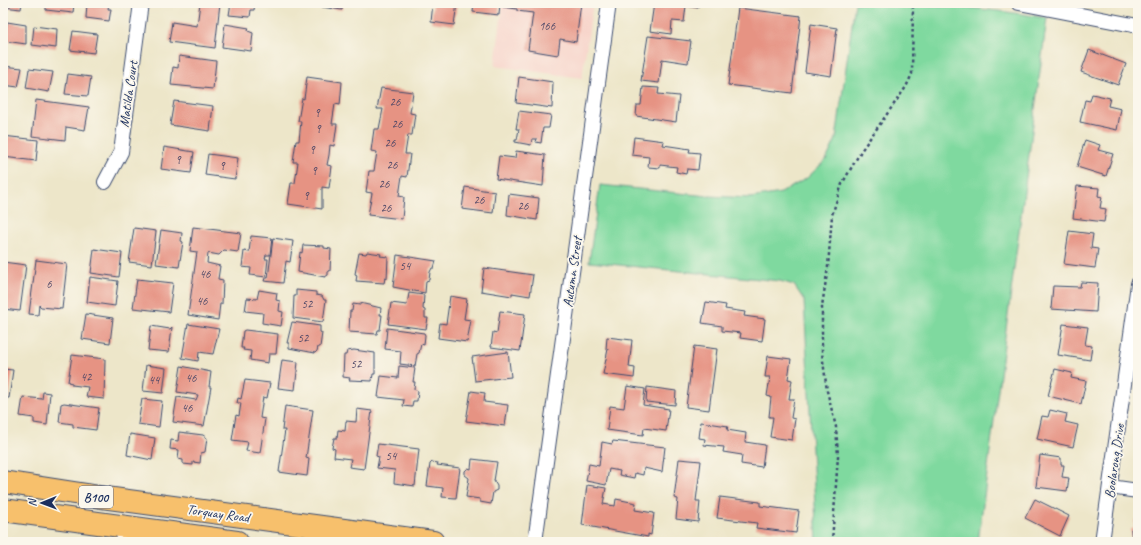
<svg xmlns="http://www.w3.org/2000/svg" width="1141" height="545" viewBox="0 0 1141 545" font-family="Caveat,sans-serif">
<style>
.built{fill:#f7d1c7}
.green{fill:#7fd99f;stroke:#4d847e}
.building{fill:#e69383}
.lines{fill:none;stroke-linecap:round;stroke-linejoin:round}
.street-casing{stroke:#3a4a6e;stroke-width:16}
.primary-casing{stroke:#3a4a6e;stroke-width:24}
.path{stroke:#3a4a6e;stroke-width:2.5;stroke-dasharray:3 3;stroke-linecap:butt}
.street{stroke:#fff;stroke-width:14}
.primary{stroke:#f7c06c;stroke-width:22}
.labels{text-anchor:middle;stroke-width:3.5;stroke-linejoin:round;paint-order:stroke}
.number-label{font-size:12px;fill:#4e4867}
.shield{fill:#fbf7ec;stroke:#5e6b89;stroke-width:1}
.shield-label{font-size:13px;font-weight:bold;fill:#1b2f5e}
.street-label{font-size:14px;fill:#1b2f5e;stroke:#fbf7ec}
</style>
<rect width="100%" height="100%" fill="#fbf7ec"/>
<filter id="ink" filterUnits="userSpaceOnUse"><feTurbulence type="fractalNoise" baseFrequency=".025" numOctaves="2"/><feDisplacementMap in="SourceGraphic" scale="8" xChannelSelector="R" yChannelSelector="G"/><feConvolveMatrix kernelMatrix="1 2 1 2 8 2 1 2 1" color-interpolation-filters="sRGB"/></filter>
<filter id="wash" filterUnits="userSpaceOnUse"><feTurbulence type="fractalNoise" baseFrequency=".012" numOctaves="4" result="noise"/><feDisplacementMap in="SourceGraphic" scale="16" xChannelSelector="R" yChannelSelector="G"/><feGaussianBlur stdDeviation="0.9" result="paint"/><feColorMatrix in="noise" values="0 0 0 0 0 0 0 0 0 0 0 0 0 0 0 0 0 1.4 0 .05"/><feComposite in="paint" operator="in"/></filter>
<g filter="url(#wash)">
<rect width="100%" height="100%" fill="#ede6c9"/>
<path class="built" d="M503,3H593L582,78L495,66Z"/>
<path class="green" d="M855,3C919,3 983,7 1047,18L978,542H817L804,300L794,285L780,281L589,262L600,185L708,196L751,198L781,193L807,178L826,160L836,139Z"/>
<g id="blocks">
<path class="building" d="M3,3H22L21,9L3,7Z
M46,3H74L73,13L46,10Z
M87,3H109L108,9H111L109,21L86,18Z
M200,3H220L215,48L169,42L172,22L197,26Z
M231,3H255L254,10H251L250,17L229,15Z
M308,3H343L342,10L308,5Z
M433,3H457L454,25L431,22Z
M474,3H500L499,15L473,12Z
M504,3H581L576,42L560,39L558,55L528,50L533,13L517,11V9L503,7Z
M654,3H699L698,8L686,6L684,22L672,21L671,34L650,31Z
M738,8L801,16L792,93L728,85Z
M7,22L26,25V44L5,41Z
M225,24L249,28L248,31L253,33L251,51L222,47Z
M811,24L837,28L831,76L805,72Z
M34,26L57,29L56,48L32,45Z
M73,31L97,34L94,53L70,50Z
M648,36L691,41L688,63L662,59L659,83L641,81Z
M1089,50L1126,64L1118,85L1081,72Z
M179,56L216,61L213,89L171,85L173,67L178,68Z
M3,66L22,68L18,87L3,85Z
M29,69L53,72L49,92L26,88Z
M68,74L91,77L88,96L65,94Z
M307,77L342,82L340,105L335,104L332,124H337L334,146L330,145L329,155L327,165L332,166L329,188L322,187V209L288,204L291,183H295L298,162H293L296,141H299L301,121H298L302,98L304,99Z
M519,77L553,82L552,108L516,103Z
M643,87L659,88L658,94L679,96L676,122L636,116L637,105H641Z
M381,88L413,92L410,113L415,114L412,135H408L405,154H410L407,177L402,176L399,196L404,197L402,219L368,215L372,193L366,192L369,171H374L377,152L371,151L374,129H379L383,109H377Z
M1092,94L1110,98L1108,106L1121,109L1117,130L1080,122L1085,100L1090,101Z
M36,100L89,107L85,130L66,127L65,140L32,136Z
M174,101L213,106L210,131L170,125Z
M519,111L551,115L549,128H543L541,143L536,142L537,139H532L531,145L515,142V140H517L519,129H516Z
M3,136L38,140L36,161L3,157Z
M634,137L664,141L663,145L690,149L689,152L700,153L698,170L687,169L686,174L676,172L677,167L660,165V168L648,167L649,157L632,155Z
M1085,140L1100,145L1098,150L1113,154L1106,176L1077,167Z
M164,147L194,152L191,173L161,169Z
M516,151L545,155L543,186L496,179L499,156L515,158Z
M208,154L238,158L235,179L205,175Z
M1077,186L1099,188L1098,196L1102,197L1100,208L1106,209L1104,222L1073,218Z
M465,187L495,192L493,213L462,209Z
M509,194L539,198L537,220L507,215Z
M193,227L241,233L238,252L224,250L219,255L208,253L207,263L220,266L218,279L223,280L222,304H220L218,320L188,315L197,252L190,251Z
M134,228L156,231L152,265L129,262Z
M161,230L182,233L181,241L183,242L179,267L156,264Z
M1069,231L1093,234L1091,248L1098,249L1095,268L1064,264Z
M251,236L272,238L270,255H266L265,259H268L266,277L250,275L251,268L242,267L244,251L249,252Z
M273,238L293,241L290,262L286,261L283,283L264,281L265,278H268Z
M303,245L324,246V248L331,249L330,271H328V275L325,277L298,272L300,252L302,253Z
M94,249L122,253L119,277L91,273Z
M367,252L381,254L380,256L388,257L387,279L385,278L384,283L356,281L357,275L355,274L359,253L366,254Z
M397,255L436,261L434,268H432L430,272L429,280L426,281L425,293L393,287Z
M36,260L67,264L62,309L41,307L39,305L38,315L29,314Z
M3,262L26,265L20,311L3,309Z
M484,268L533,275L530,296L512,293V296L481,291Z
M90,277L118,281L115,306L87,302Z
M137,279L173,283L169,312L133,308Z
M1081,282L1098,283L1096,312L1051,309L1053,286L1080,287Z
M259,290L277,293L276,300L280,301L279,311L283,312L281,326L262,323L263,313L245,311L247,298L257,299Z
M296,290L316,292V295L322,296L324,300H326L323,322L293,318L294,296H296Z
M409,293L424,295L423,309L425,310V318H428L426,329L388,324L391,303L407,305Z
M450,296L467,299L464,319L471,320L467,342L438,338L440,323L446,324Z
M706,302L726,305L725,309L745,312L744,316L765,319L762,341L740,338L741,333L722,331V326L702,323Z
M360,303L381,308L380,315H382L380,330H378L377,334L349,332L350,311H352L353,304L360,305Z
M500,311L525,314L520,351L491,347L493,332L497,333Z
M86,314L113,318L110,343L82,339Z
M292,322L320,326V332L322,333L320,347H318L317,351L315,353L289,348V343H287Z
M188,324L219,329L213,354L199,352L198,361L182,358Z
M1063,324L1088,327L1085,345L1092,346L1090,360L1058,355Z
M151,326L170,329L172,327L169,352L148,350Z
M387,328L424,333L425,335L424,345L421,344L419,353L417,354L415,366L400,364L401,351L385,349Z
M245,330L278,334L276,354H269L268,363L250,360L251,351L243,350L244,348H241L243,331Z
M607,337L632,340L629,367L635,368L634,378L603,374L608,349H606Z
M694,346L717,349L709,410L686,407Z
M354,350L375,353V374H373L372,381L349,380L350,378L343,377L344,355H346L347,351Z
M508,352L511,377L475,381L472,357Z
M72,355L105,359L104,399L86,397L88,387L72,385V383L68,382Z
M768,356L791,359L788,379L792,380L789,399H794L791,418L795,419L792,440L770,437L773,417H769L771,397L767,396L770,377H765Z
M282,360L298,362L295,390L278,388Z
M146,365L166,368L163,393L143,391Z
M181,366L211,372L209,387H211L204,426L173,422L177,397L196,400L198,395L177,392Z
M399,366L415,368L413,382H415L414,389L418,391L417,401H413L412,407L403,406L404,400L378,397L381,376L398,378Z
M3,369L13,370L9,398H3Z
M1055,369L1072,373L1071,378L1086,381L1081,404L1048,396Z
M245,380L270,383L267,398L263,397L260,418L265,419L260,453L246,451L248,442L232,440L236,415L239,416L241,403H237L238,398L241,399Z
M627,386L645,389L643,405L669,409L666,431L644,428L643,435L607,430L610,406L624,408Z
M647,387L676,391L675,405L646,402Z
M471,391L485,393L484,402L508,405L505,426L466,421Z
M43,392L50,393L47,425L34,423V418L20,416L23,397L42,399Z
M142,399L162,401L159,427L138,424Z
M64,403L99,408L96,430L73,427V424L59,422L61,404Z
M285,406L313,410L306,458L309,459L307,476L279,472L285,430H282Z
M357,409L372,411L364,469L349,467L351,459L334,457L335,449L332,448L334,438H337L338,430L345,431L346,421L356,422Z
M1050,410L1067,414L1065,422L1078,425L1073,447L1037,439L1042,416L1048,417Z
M701,422L728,426L727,430L746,433L745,442L765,445L762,467L741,464L742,455L723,452L724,447L704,445L705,439L699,438Z
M179,432L203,435L207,438L205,452L201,453L200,463L193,462V465L183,464V460L178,459L179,450L170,449L171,440L178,441Z
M130,434L155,438L152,460L127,455Z
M613,441L665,447L662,472L644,468L643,475L635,473L634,478L619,475L620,471L609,469L606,485L586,481L589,464L599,466L602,442L612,444Z
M378,444L419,449L415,486L394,483L395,470L377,468L379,457L376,456Z
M1040,455L1061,458V465H1064L1062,477L1069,478L1067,491L1036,487Z
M472,459L497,462L494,481L497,486V490L493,492L491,504L480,502V499L466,497L469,478L465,475V471L468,468L471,469Z
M679,459L701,461L696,501H700L698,522L676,519L678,499L674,498Z
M432,462L438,463L437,465L460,468L456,498L442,497L443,488L427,486L430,464Z
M587,485L606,488L603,504L615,506L616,499L636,503L635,510L654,513L651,535L648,534V537L582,525Z
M720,497L760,502V506L799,511L796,533L756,528L757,523L717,518Z
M1035,499L1069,516L1060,536L1025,518Z
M1135,519H1138V542H1132L1131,529H1134Z"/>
</g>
</g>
<g filter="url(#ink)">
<use href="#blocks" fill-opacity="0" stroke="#3a4a6e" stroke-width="1"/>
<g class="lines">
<defs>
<path id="street" d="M1019,3L1138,26
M105,182L121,152L141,3
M1110,487L1138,491
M123,542L125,527
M535,542L609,3
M1102,542L1138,284"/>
<path id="primary" d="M3,482L100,497L433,542
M3,510L237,542"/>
</defs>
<use href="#street" class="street-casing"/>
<use href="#primary" class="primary-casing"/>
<path class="path" d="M832,542L838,456L836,427L827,391L822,353V306L828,267L832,215L842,184L861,151L906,87L912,74L913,3"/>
<use href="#street" class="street"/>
<use href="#primary" class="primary"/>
</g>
</g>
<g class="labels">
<g class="number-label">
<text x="547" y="30">166</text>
<text x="395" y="106">26</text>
<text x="317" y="117">9</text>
<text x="397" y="128">26</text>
<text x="318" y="133">9</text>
<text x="390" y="147">26</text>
<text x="312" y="154">9</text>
<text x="178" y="164">9</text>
<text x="392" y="169">26</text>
<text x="222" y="170">9</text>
<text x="314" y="175">9</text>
<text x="384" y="188">26</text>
<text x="306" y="200">9</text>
<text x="479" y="204">26</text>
<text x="523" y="210">26</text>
<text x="386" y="212">26</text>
<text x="405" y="270">54</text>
<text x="205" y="278">46</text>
<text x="49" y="288">6</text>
<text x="202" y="305">46</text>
<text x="307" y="308">52</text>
<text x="303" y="342">52</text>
<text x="356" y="368">52</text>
<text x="86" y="381">42</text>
<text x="191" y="382">46</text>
<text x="154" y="384">44</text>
<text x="187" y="412">46</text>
<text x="391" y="460">54</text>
</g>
<rect class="shield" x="79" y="486" width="34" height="22" rx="3"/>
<g class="shield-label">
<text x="96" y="502">B100</text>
</g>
<g class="street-label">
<text transform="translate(128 94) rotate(-82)" y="5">Matilda Court</text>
<text transform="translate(572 272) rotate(-82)" y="5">Autumn Street</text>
<text transform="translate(1114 461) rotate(-82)" y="5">Boolarong Drive</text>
<text transform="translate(218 513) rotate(8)" y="5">Torquay Road</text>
</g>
</g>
<rect width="1141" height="545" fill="none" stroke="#fbf7ec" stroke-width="16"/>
<g transform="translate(42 503) rotate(269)" stroke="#fbf7ec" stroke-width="3" paint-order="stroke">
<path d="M0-3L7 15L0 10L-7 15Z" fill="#1b2f5e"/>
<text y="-6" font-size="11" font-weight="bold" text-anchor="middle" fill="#1b2f5e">N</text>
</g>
</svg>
